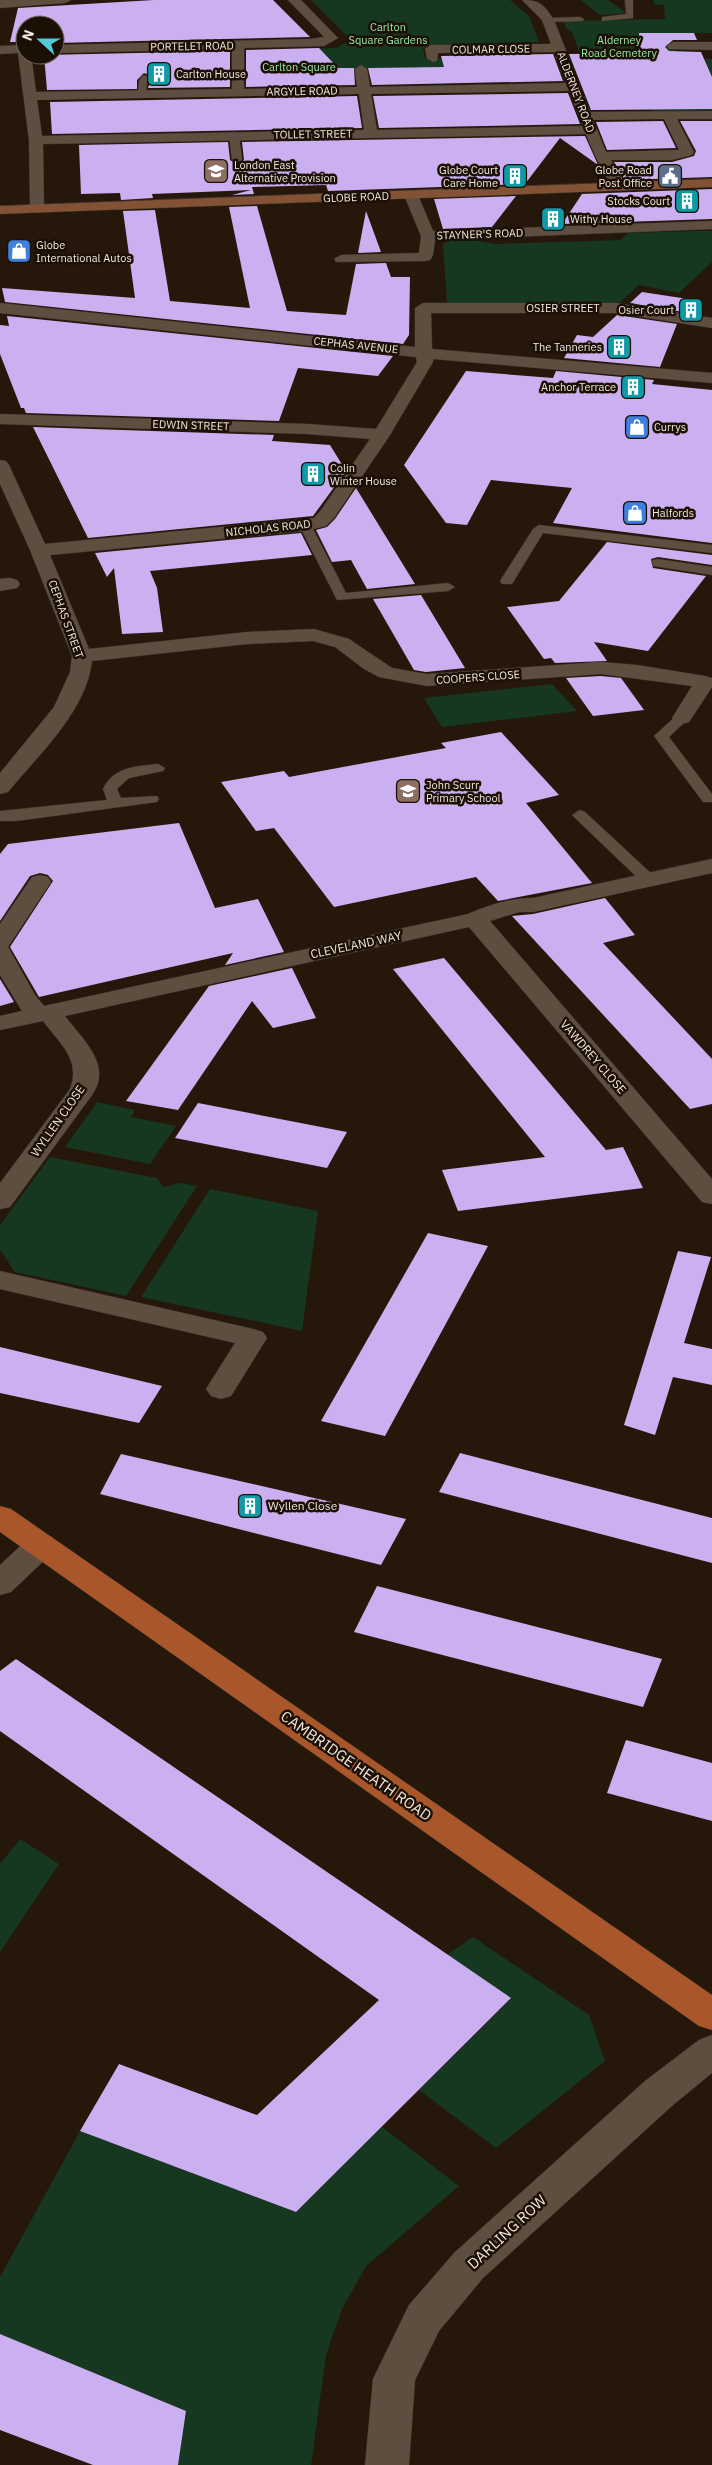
<svg xmlns="http://www.w3.org/2000/svg" width="712" height="2465" viewBox="0 0 712 2465" font-family="'IBM Plex Sans',sans-serif">
<style>
.green{fill:#163720}
.building{fill:#cbb0f1}
.lines{fill:none;stroke-linecap:round;stroke-linejoin:round}
.service-casing{stroke:#3b312c;stroke-width:1}
.minor-casing{stroke:#3b312c;stroke-width:1}
.secondary-casing{stroke:#3b312c;stroke-width:1}
.primary-casing{stroke:#3b312c;stroke-width:1}
.service{fill:#5e4e40;fill-rule:evenodd}
.minor{fill:#5e4e40;fill-rule:evenodd}
.secondary{fill:#835235;fill-rule:evenodd}
.primary{fill:#a8562a;fill-rule:evenodd}
.labels{text-anchor:middle;stroke-width:5;stroke-linejoin:round;paint-order:stroke}
.far-park-label{font-size:11px;fill:#93eaa9;stroke:#1c0f04}
.far-street-label{font-size:11px;fill:#f1e7de;stroke:#1c0f04}
.far-poi-label{font-size:11px;fill:#f1e7de;stroke:#1c0f04;text-anchor:start}
.street-label{font-size:12px;fill:#f1e7de;stroke:#1c0f04}
.poi-label{font-size:12px;fill:#f1e7de;stroke:#1c0f04;text-anchor:start}
.near-street-label{font-size:15px;fill:#f1e7de;stroke:#1c0f04}
</style>
<rect width="100%" height="100%" fill="#25180b"/>
<path class="green" d="M311,0H510L529,16L539,42L438,45L423,48L425,58L546,60L442,80L443,84H423L419,67L341,69L256,50L336,48L351,40Z
M581,0H608L626,13L600,15Z
M654,0H712V33H669L677,58L712,59V110L654,112L652,106L582,60L572,32L567,29L563,21L665,19L664,5L654,4Z
M699,231H712V262L679,293L639,285L618,304L447,303L443,244C455,233 482,242 496,244L621,240L628,233Z
M552,684L577,711L442,727L424,698Z
M97,1102L135,1110L131,1117L176,1126L150,1164L65,1147Z
M50,1157L157,1178L163,1187L180,1183L197,1186L126,1296L15,1272L0,1250V1225Z
M210,1189L318,1211L302,1331L141,1297Z
M20,1839L59,1864L0,1952V1864Z
M473,1937L589,2015L605,2061L496,2148L419,2090L511,1999L447,1955Z
M382,2127L459,2186L366,2266L342,2309L326,2355L311,2465H178L186,2411L0,2334V2277L80,2131L296,2212Z"/>
<path class="building" d="M154,0H273L310,37L55,43V25H25V42H10L18,8Z
M639,33H694L697,40H673L665,47L669,51L701,52L712,77V109L591,110L569,54L640,53Z
M319,48L338,68H354L355,85L246,87V50Z
M230,51V87L148,88L152,76L144,73L137,80V89L47,90L44,55Z
M553,54L563,81L372,85L368,68L444,67L441,56Z
M568,93L580,124L379,128L373,96Z
M357,96L362,128L52,134L50,102Z
M663,121L676,148L607,150L596,122Z
M680,121H712V177L625,180L614,162H672L694,156L696,151Z
M585,136L598,165L560,138L525,184L328,191L326,185L252,187L254,194L232,195L251,190L152,194L153,198L121,200L120,193L81,194L79,145L228,142L230,160L238,165L244,160L242,142Z
M712,189V219L562,224L582,194Z
M516,196L492,227L443,229L434,199Z
M257,206L287,311L346,315L356,264L386,263L391,277H410L409,335L403,344L5,302L2,288L135,298L123,211L155,210L170,301L250,308L229,207Z
M366,211L381,252L358,253Z
M642,292L688,299L683,312L630,303Z
M617,315L677,324L660,367L564,358L577,335L593,337Z
M7,316L393,356L378,376L298,368L279,421L26,413L24,408H21L0,354V325L9,326Z
M466,371L553,378L556,371L654,380L652,384L712,390V543L553,523L572,488L491,480L467,525L446,523L404,465Z
M33,427L274,435L272,441L330,445L346,471L313,516L88,538Z
M356,488L415,584L367,589L351,560L332,562L316,530L327,527L335,519Z
M301,533L312,555L150,571L157,588L163,632L122,634L114,568L107,577L95,553Z
M607,542L712,555V565L658,557L651,559L653,568L706,576L648,651L594,642L607,661L555,663L551,658L544,659L507,607L559,601Z
M421,595L465,668L426,672L414,670L373,599Z
M601,676L621,678L644,710L593,716L566,678Z
M501,732L559,795L526,803L592,883L498,901L476,877L334,907L274,828L256,831L221,782L284,771L289,777L446,748L441,743Z
M179,823L215,908L258,899L284,952L225,965L233,953L39,997L10,947L53,881L48,875L40,873L30,876L0,921V854L8,844Z
M605,898L635,935L603,943L712,1059V1104L690,1109L512,916L533,914Z
M444,958L606,1150L623,1147L643,1188L458,1211L442,1170L545,1157L393,969Z
M292,968L316,1018L273,1028L252,1001L178,1110L126,1101L209,986Z
M0,979L14,1002L0,1006Z
M198,1103L347,1132L327,1168L175,1138Z
M428,1233L488,1246L385,1436L321,1421Z
M678,1251L711,1257L684,1343L712,1349V1385L673,1377L655,1435L624,1425Z
M0,1347L162,1386L139,1423L0,1393Z
M460,1453L712,1518V1563L439,1492Z
M121,1454L406,1519L381,1565L100,1494Z
M377,1586L662,1659L643,1707L354,1632Z
M16,1659L511,1998L296,2212L80,2131L119,2064L257,2115L379,2000L0,1731V1671Z
M626,1740L712,1763V1821L607,1793Z
M0,2334L186,2411L178,2465H93L0,2430Z"/>
<g class="lines">
<defs>
<path id="service" d="M625,0H633V18L602,21V17L626,14Z
M580,17L584,19L583,21L548,22L544,20L548,18Z
M143,75L150,77L147,81L146,94L142,97L138,94L139,81Z
M234,132L239,135L242,160L237,163L232,160L229,135Z
M305,521L311,525L346,593L448,583L455,587L448,591L337,600L299,525Z
M539,525L712,545V553L543,533L512,584H502L500,581L533,529Z
M658,559L712,567V575L653,566L652,563L653,560Z
M682,714L689,718L669,737L712,794V802H703L654,736L677,715Z
M158,764L165,768L163,771L129,778L117,789L121,798L157,796L159,799L157,802L16,821H0V811L107,800L103,789C113,767 137,766 158,764Z
M580,810L585,812L655,877L657,880L655,883H643L575,818L572,815Z"/>
<path id="minor" d="M0,0H71L65,3L0,8Z
M288,0H301L338,38L324,46L244,48V89L357,87L355,69L361,65L367,69L370,87L566,83L554,52L438,53L437,61L433,62L427,58L425,49L431,45L551,44L542,20L522,0C541,0 544,5 554,20L590,112L712,111V119H677L694,152L692,155L672,160H611L627,187L620,191C608,188 591,147 586,134L43,144L44,208L42,211H32L30,208L29,140L18,53L0,54V46L25,45V55H31L36,92L232,89V49L55,53V45L311,39L324,37ZM569,91L583,126L377,130L371,94ZM359,94L364,130L42,136L37,100ZM664,119L679,150L606,152L593,120Z
M673,42H712V50L669,49L667,46Z
M411,191L418,195L433,231L712,221V229L435,240L433,255L430,260L425,261L336,262L334,259L341,255L419,253L421,236L404,195Z
M0,303L415,347V308L423,303H616L712,318V328L616,313H431L432,349L712,373V383L433,359V362L390,435L334,518L326,526L305,531L50,555L89,649L247,632L314,629L349,639L392,668L427,674L601,662L637,665L705,676L712,678V687L689,722L682,724L675,722L672,718L692,686L601,674L427,686L379,677L364,669L335,647L313,641L247,644L92,661C86,712 39,754 8,792L0,794V773L54,707L70,672L72,656L30,550L0,484V460L6,461L9,465L45,544L314,518L321,510L370,439L308,434L0,424V414L308,424L376,429L417,362L416,357L0,313Z
M10,578L17,580L20,584L17,588L0,591V579Z
M712,859V873L533,912H519L490,921L712,1179V1204L702,1202L469,927L65,1016C83,1040 113,1065 92,1095L10,1207L0,1209V1183L70,1089C81,1059 60,1044 43,1021L0,1030V1016L22,1011L0,975V924L32,877L40,875L48,877L51,882L8,947L35,995L44,1006L468,914C488,905 511,898 533,898Z
M0,1271L253,1329L263,1332L267,1338L231,1396L221,1399L211,1396L206,1389L235,1343L0,1289Z
M41,1534L52,1537L57,1545L52,1553L11,1592L0,1595V1565L30,1537Z
M712,2035V2073L673,2105L483,2278L439,2331L415,2380L409,2465H365L373,2379L409,2305L455,2252L645,2081L699,2040Z"/>
<path id="secondary" d="M712,179V187L0,214V206Z"/>
<path id="primary" d="M0,1506L11,1509L712,1995V2030L699,2026L0,1532Z"/>
</defs>
<use href="#service" class="service-casing"/>
<use href="#minor" class="minor-casing"/>
<use href="#secondary" class="secondary-casing"/>
<use href="#primary" class="primary-casing"/>
<use href="#service" class="service"/>
<use href="#minor" class="minor"/>
<use href="#secondary" class="secondary"/>
<use href="#primary" class="primary"/>
</g>
<defs>
<symbol id="building-square" viewBox="-11 -11 22 22"><rect x="-9" y="-9" width="18" height="18" rx="4" fill="#0f9aa8" stroke="#1c0f04"/><path d="M-4-6H4V6H1V3H-1V6H-4ZM-2.5-4.3h1.7v1.8h-1.7ZM.8-4.3h1.7v1.8H.8ZM-2.5-1h1.7V.8h-1.7ZM.8-1h1.7V.8H.8Z" fill="#fff"/></symbol>
<symbol id="school-square" viewBox="-11 -11 22 22"><rect x="-9" y="-9" width="18" height="18" rx="4" fill="#8d6e63" stroke="#1c0f04"/><path d="M0-5L7-2L0 1L-7-2ZM-4 1L0 2.5L4 1V4Q0 6-4 4Z" fill="#fff"/></symbol>
<symbol id="civic-square" viewBox="-11 -11 22 22"><rect x="-9" y="-9" width="18" height="18" rx="4" fill="#5c6f8a" stroke="#1c0f04"/><path d="M-.6-6.5H3V-4.5H.6V-3L4-1V1h2V6H-6V1h2V-1L-.6-3ZM-1.2 2.5V6h2.4V2.5Z" fill="#fff"/></symbol>
<symbol id="shop-square" viewBox="-11 -11 22 22"><rect x="-9" y="-9" width="18" height="18" rx="4" fill="#3f7fe0" stroke="#1c0f04"/><path d="M-5-2.5h2.3a2.7 3.5 0 0 1 5.4 0H5L5.5 6h-11ZM-1.5-2.5h3a1.5 2.3 0 0 0-3 0Z" fill="#fff"/></symbol>
</defs>
<g fill-rule="evenodd">
<use href="#building-square" x="145" y="60" width="28" height="28"/>
<use href="#school-square" x="202" y="157" width="28" height="28"/>
<use href="#building-square" x="501" y="162" width="28" height="28"/>
<use href="#civic-square" x="656" y="162" width="28" height="28"/>
<use href="#building-square" x="673" y="187" width="28" height="28"/>
<use href="#building-square" x="539" y="205" width="28" height="28"/>
<use href="#shop-square" x="5" y="237" width="28" height="28"/>
<use href="#building-square" x="677" y="296" width="28" height="28"/>
<use href="#building-square" x="605" y="333" width="28" height="28"/>
<use href="#building-square" x="619" y="373" width="28" height="28"/>
<use href="#shop-square" x="623" y="413" width="28" height="28"/>
<use href="#building-square" x="299" y="460" width="28" height="28"/>
<use href="#shop-square" x="621" y="499" width="28" height="28"/>
<use href="#school-square" x="394" y="777" width="28" height="28"/>
<use href="#building-square" x="236" y="1492" width="28" height="28"/>
</g>
<g class="labels">
<g class="far-park-label">
<text x="388" y="31">Carlton<tspan x="388" dy="13">Square Gardens</tspan></text>
<text x="619" y="44">Alderney<tspan x="619" dy="13">Road Cemetery</tspan></text>
<text x="299" y="71">Carlton Square</text>
</g>
<g class="far-street-label">
<text transform="translate(192 46) rotate(-1)" y="4">PORTELET ROAD</text>
<text transform="translate(491 49) rotate(-1)" y="4">COLMAR CLOSE</text>
<text transform="translate(302 91) rotate(-1)" y="4">ARGYLE ROAD</text>
<text transform="translate(576 92) rotate(69)" y="4">ALDERNEY ROAD</text>
<text transform="translate(313 134) rotate(-1)" y="4">TOLLET STREET</text>
<text transform="translate(356 197) rotate(-2)" y="4">GLOBE ROAD</text>
<text transform="translate(480 234) rotate(-2)" y="4">STAYNER'S ROAD</text>
<text x="563" y="312">OSIER STREET</text>
<text transform="translate(356 345) rotate(6)" y="4">CEPHAS AVENUE</text>
<text transform="translate(191 425) rotate(2)" y="4">EDWIN STREET</text>
<text transform="translate(268 528) rotate(-6)" y="4">NICHOLAS ROAD</text>
<text transform="translate(66 619) rotate(70)" y="4">CEPHAS STREET</text>
<text transform="translate(478 677) rotate(-4)" y="4">COOPERS CLOSE</text>
</g>
<g class="far-poi-label">
<text x="176" y="78">Carlton House</text>
<text x="234" y="169">London East<tspan x="234" dy="13">Alternative Provision</tspan></text>
<text x="498" y="174" text-anchor="end">Globe Court<tspan x="498" dy="13">Care Home</tspan></text>
<text x="652" y="174" text-anchor="end">Globe Road<tspan x="652" dy="13">Post Office</tspan></text>
<text x="670" y="205" text-anchor="end">Stocks Court</text>
<text x="570" y="223">Withy House</text>
<text x="36" y="249">Globe<tspan x="36" dy="13">International Autos</tspan></text>
<text x="674" y="314" text-anchor="end">Osier Court</text>
<text x="602" y="351" text-anchor="end">The Tanneries</text>
<text x="616" y="391" text-anchor="end">Anchor Terrace</text>
<text x="654" y="431">Currys</text>
<text x="330" y="472">Colin<tspan x="330" dy="13">Winter House</tspan></text>
<text x="652" y="517">Halfords</text>
<text x="426" y="789">John Scurr<tspan x="426" dy="13">Primary School</tspan></text>
</g>
<g class="street-label">
<text transform="translate(356 945) rotate(-12)" y="4">CLEVELAND WAY</text>
<text transform="translate(593 1057) rotate(49)" y="4">VAWDREY CLOSE</text>
<text transform="translate(58 1121) rotate(-55)" y="4">WYLLEN CLOSE</text>
</g>
<g class="poi-label">
<text x="268" y="1510">Wyllen Close</text>
</g>
<g class="near-street-label">
<text transform="translate(356 1766) rotate(35)" y="5">CAMBRIDGE HEATH ROAD</text>
<text transform="translate(507 2232) rotate(-43)" y="5">DARLING ROW</text>
</g>
</g>
<g transform="translate(40 40) rotate(291)"><circle r="24" fill="#1c0f04" stroke="#71655b"/>
<path d="M0-4L9 19L0 12L-9 19Z" fill="#52cbd9"/>
<text y="-8" font-size="14" font-weight="bold" text-anchor="middle" fill="#f1e7de">N</text>
</g>
</svg>
